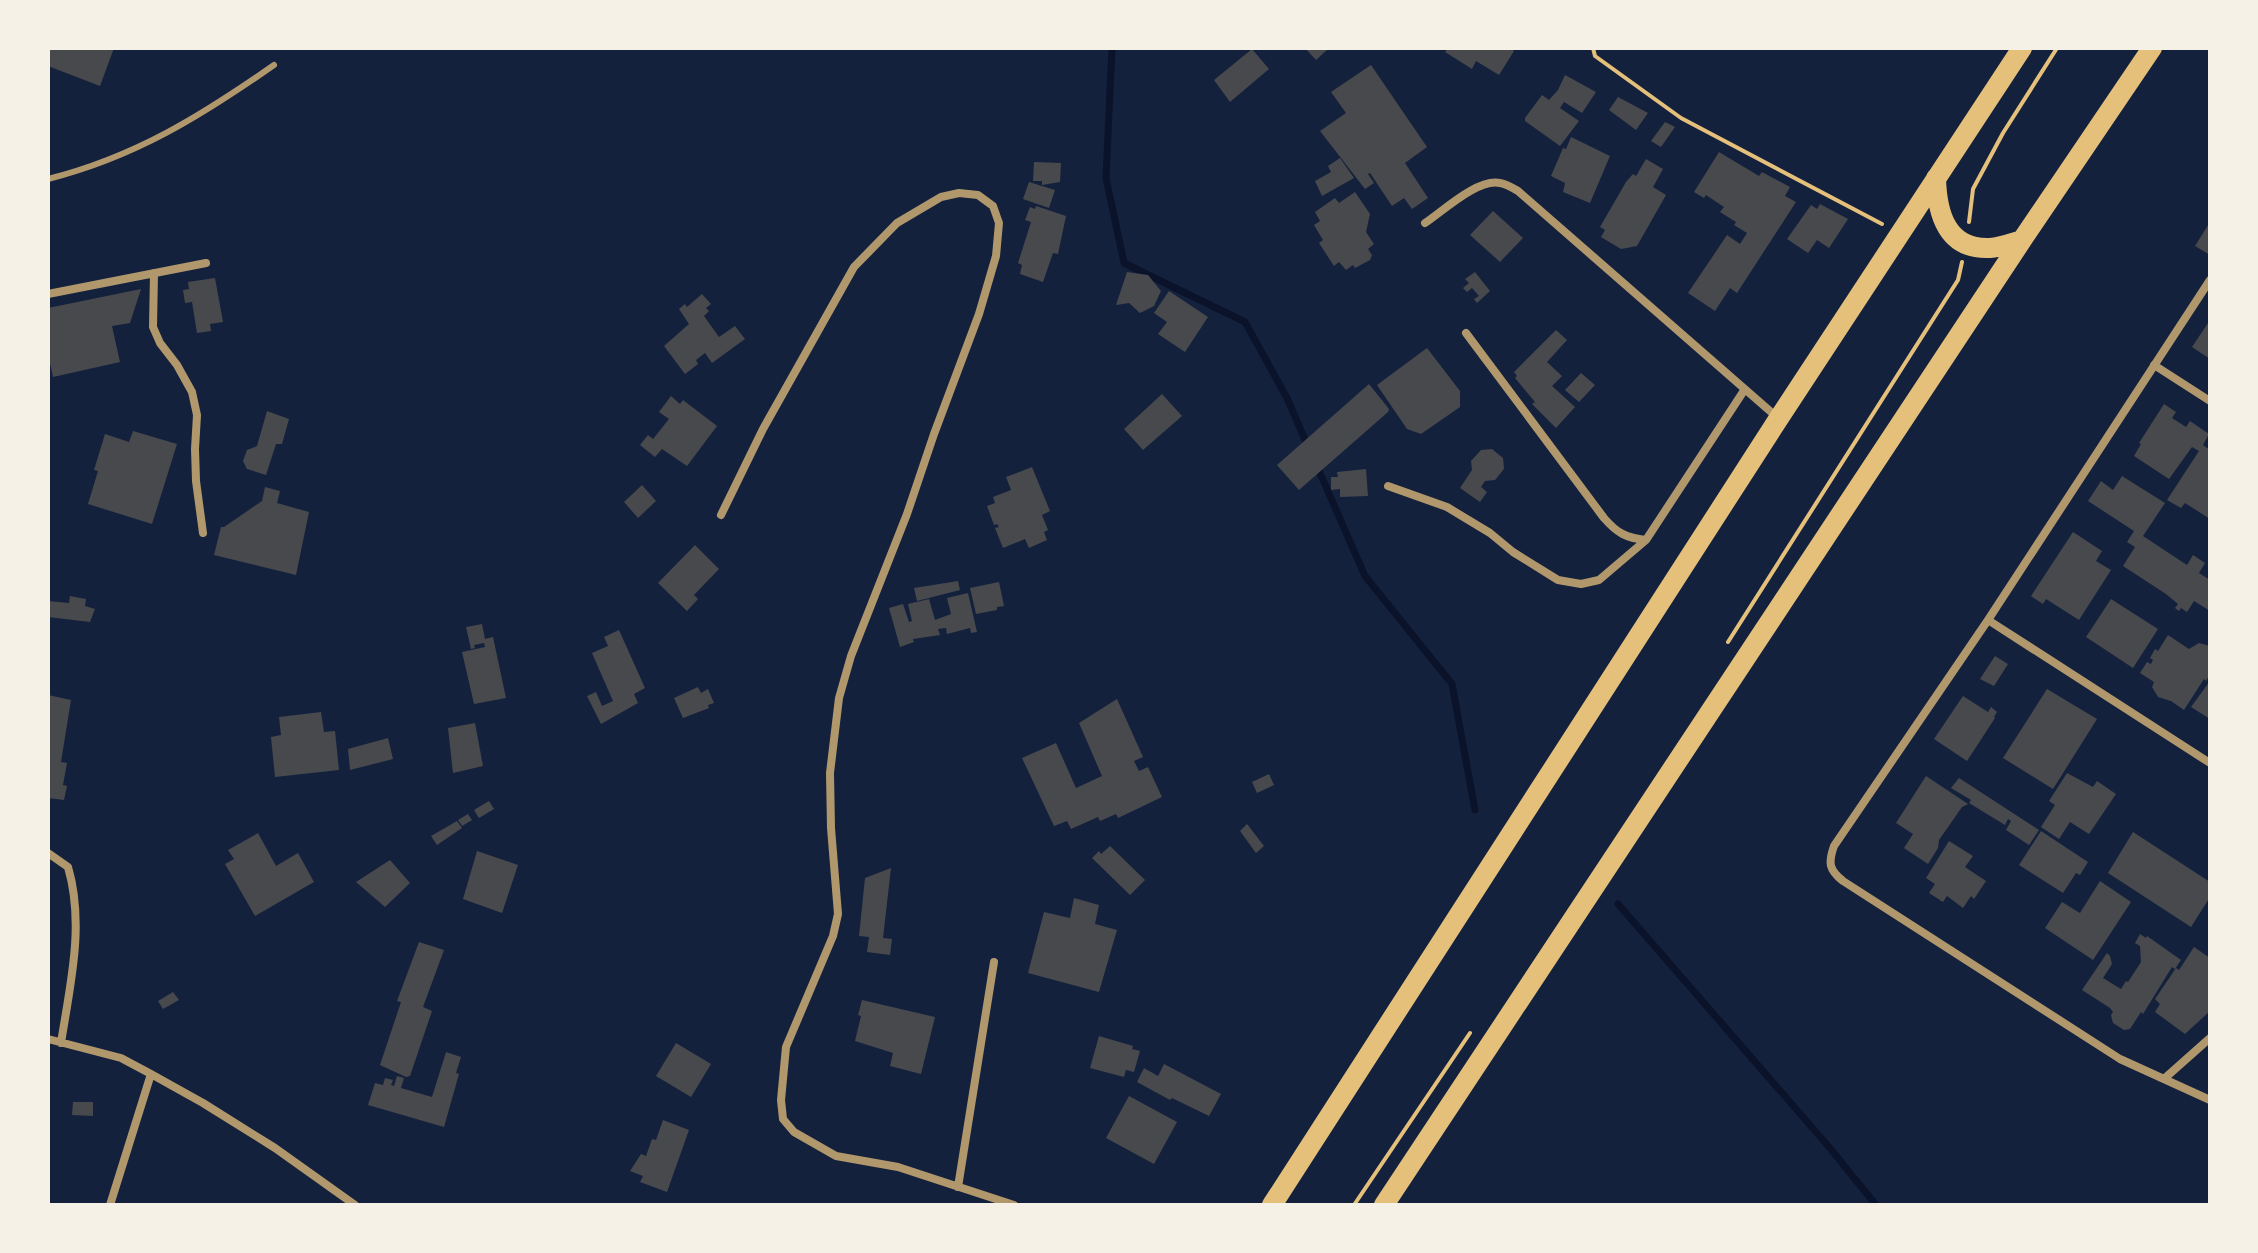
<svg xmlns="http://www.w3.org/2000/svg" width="2258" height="1253" viewBox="0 0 2258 1253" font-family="'Source Serif 4',serif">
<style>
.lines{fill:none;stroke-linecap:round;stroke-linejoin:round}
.stream{stroke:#0b132b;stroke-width:7}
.building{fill:#48494c}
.path{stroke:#e5c07b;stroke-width:4}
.service{stroke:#b1986c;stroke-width:6}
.minor{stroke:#b1986c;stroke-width:8}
.primary{stroke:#e5c07b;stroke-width:20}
</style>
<rect width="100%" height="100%" fill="#14213d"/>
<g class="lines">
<path class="stream" d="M1112,48L1106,178L1124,263L1245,322L1287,398L1309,449
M1316,464L1365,576L1452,684L1475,810
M1618,904L1829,1147L1876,1205"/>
</g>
<path class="building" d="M48,48H114L100,86L48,66Z
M1305,48H1329L1316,60Z
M1448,48H1511L1514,51L1499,75L1476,61L1472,69L1445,52Z
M1252,49L1269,69L1230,102L1214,80Z
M1371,65L1427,147L1405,163L1428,198L1412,209L1404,198L1392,206L1370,173L1368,174L1374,183L1365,189L1320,131L1346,113L1331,92Z
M1565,75L1596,92L1582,113L1564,102L1560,108L1579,121L1560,146L1525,121V118L1542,95L1549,100L1558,90Z
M1618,97L1648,113L1636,130L1609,110Z
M1665,122L1675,127L1661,147L1651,141Z
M1571,137L1610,156L1590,203L1563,192L1565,183L1551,176L1563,148L1566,149Z
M1719,152L1759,176L1762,172L1790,187L1785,196L1796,202L1737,293L1730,288L1715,311L1688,293L1727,235L1740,244L1747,233L1734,225L1736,222L1720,212L1724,207L1706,195L1704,198L1694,192Z
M1340,158L1354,178L1322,196L1315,181L1331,172L1328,166Z
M1646,159L1663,169L1653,187L1666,195L1637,246L1621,249L1601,237L1605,230L1600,227L1626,182L1633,174L1636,176Z
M1034,162L1061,163L1060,182L1042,185V181H1033Z
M1029,182L1055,190L1049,208L1023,199Z
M1355,192L1370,214L1366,232L1374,244L1368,249L1372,255L1370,260L1355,268L1353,265L1346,270L1339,262L1334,266L1319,243L1323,240L1314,225L1320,221L1315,212L1335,198L1339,203Z
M1820,204L1848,219L1829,248L1817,240L1808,253L1787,239L1811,205L1817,209Z
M1036,206L1066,216L1058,254L1053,253L1043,282L1020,274L1022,265L1018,263L1031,222L1025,220L1030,207L1035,209Z
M1493,211L1523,238L1500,262L1470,235Z
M2210,222V255L2195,246Z
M1127,272L1148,275L1161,291L1154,306L1140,313L1129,303L1116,305Z
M1475,272L1490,291L1477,303L1474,299L1479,296L1472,288L1467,292L1463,288L1469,283L1465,279Z
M215,278L223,322L210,324L211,331L197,333L192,302L185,303L183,290L189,289L188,282Z
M141,289L130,323L112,326L120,362L53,377L48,354V308Z
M1169,291L1208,317L1185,352L1158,334L1167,322L1154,313Z
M702,294L711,304L706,308L709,311L704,316L719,337L735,326L745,339L712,363L705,353L696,360L698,364L685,374L664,346L689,324L679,309L685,304L687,307Z
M2210,320V359L2192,347Z
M1556,330L1567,340L1547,362L1562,376L1552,386L1575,407L1556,428L1532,404L1535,402L1515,378L1517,376L1514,372Z
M1427,348L1460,391V407L1421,434L1407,429L1377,385Z
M1581,373L1595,385L1579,402L1565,390Z
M1369,384L1389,409L1388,412L1299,490L1277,465Z
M1162,394L1182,416L1143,450L1124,429Z
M671,396L680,404L683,400L717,426L687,466L662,449L655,457L640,445L648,435L653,439L669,419L659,412Z
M2164,404L2176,412L2172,418L2186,427L2190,421L2209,434L2203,445L2210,450V519L2185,503L2181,508L2167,500L2199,451L2192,447L2169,479L2134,456L2141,444L2139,443Z
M267,411L289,419L282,444H276L266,475L247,469L243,461L247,450L257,446Z
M133,431L177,444L152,524L88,504L98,471L94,470L105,434L129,442Z
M1492,449L1503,458L1504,469L1495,480L1485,481L1481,487L1487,492L1480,502L1460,488L1472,470L1471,461L1481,450Z
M1032,467L1050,511L1042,515L1048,530L1044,532L1047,540L1029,548L1025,539L1003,548L995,528L999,527L997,524L994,525L987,506L995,503L993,497L1011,490L1006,477Z
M1366,469L1368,496L1340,497V489L1331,490V477H1338L1337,472Z
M2122,476L2165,503L2143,536L2187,565L2193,555L2205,563L2199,573L2210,580V611L2194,601L2187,612L2181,608L2179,611L2175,608L2178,604L2166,594L2123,566L2135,547L2127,542L2134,531L2088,501L2101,481L2113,490Z
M642,485L656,501L638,518L624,502Z
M265,487L280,491L277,503L309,512L296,575L214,555L221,527H224L262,501Z
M2073,532L2102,551L2096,561L2111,570L2079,620L2046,599L2043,604L2031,596Z
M695,545L719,569L694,595L698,599L687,611L658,583Z
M958,581L960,590L917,601L914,588Z
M999,582L1004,606L997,607V610L976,614L970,588Z
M968,593L977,632L971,633L970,628L947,634L946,628L938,629L940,635L913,639L914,642L900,647L889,608L903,604L909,622L912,621L908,604L929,599L935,620L951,614L947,598Z
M70,596L86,599L85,606L95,609L90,622L48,617V601L69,603Z
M2111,599L2158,629L2133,668L2086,637Z
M482,624L485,639L493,637L506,698L474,704L462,652L485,647L484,643L474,645L475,648L471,649L466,627Z
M619,630L645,688L634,694L638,703L601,724L587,696L596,692L602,706L613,701L592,653L608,646L604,637Z
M2168,635L2189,649L2199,643L2210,646V674L2206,681L2204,679L2184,710L2171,701L2158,697L2152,687L2154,682L2140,673L2147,662L2151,664L2153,660L2150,658L2155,649L2158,651Z
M1995,656L2008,664L1994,686L1980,679Z
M2210,681V719L2191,707Z
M698,687L701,693L708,689L714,703L708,705L709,708L683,718L674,698Z
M2047,689L2097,719L2053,789L2003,758Z
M48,695L71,700L61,762L67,763L63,785L67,786L64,800L48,798Z
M1963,696L1988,712L1991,707L1997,712L1994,717L1995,718L1967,761L1934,739Z
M1117,699L1143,757L1134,761L1139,771L1148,767L1162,797L1118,818L1116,814L1100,821L1098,817L1071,829L1067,821L1054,826L1022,758L1056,743L1076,788L1102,776L1079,723Z
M321,712L324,732L335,731L339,770L275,777L271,737L281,735L279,717Z
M475,723L483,766L453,773L448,728Z
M388,738L393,759L350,770L348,749Z
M2067,773L2093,787L2097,781L2116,794L2089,834L2070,822L2059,839L2041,827L2055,805L2049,801Z
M1269,774L1274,785L1257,793L1252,782Z
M1926,776L1968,804L1962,807L1939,840L1938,848L1928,864L1904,848L1913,834L1896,823Z
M1959,778L2039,830L2029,845L2006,830L2011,821L2008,819L2005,825L1969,803L1971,800L1951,788Z
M489,801L494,809L479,818L474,810Z
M468,814L472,820L462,826L458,820Z
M457,821L462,828L437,845L431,836Z
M1247,824L1264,846L1256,853L1240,831Z
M2041,831L2088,862L2080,875L2076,873L2063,893L2019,865Z
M2133,832L2210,882V897L2191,927L2108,873Z
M258,833L276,866L298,853L314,882L255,916L225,864L234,859L228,850Z
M1949,841L1973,856L1965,867L1986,881L1974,899L1971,896L1963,908L1947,896L1943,902L1929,893L1935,884L1926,878Z
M1110,846L1145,880L1130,895L1092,858L1099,851L1101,854Z
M477,851L518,865L502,913L463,899Z
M390,860L410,883L385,907L356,882Z
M891,868L883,938L892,939L890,955L867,952L869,937L859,936L865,878Z
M2100,881L2131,902L2093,960L2045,928L2062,902L2080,913Z
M1074,898L1099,905L1095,924L1117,930L1099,992L1028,973L1044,912L1070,918Z
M2140,934L2146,938L2147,936L2181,960L2175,969L2172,967L2143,1014L2141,1012L2130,1029L2124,1030L2113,1023L2111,1015L2113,1012L2110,1008L2082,990L2107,953L2110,956L2112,964L2103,978L2121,989L2126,981L2128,982L2141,962L2140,946L2135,943Z
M419,942L444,950L423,1007L432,1011L410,1076L406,1077L380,1065L401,1002L397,1001Z
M2194,947L2210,958V1011L2185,1034L2155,1012L2160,1004L2155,999L2176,968L2179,970Z
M173,992L179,1000L163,1009L158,1001Z
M862,1000L935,1017L921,1074L890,1066L893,1053L855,1041L861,1016L858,1015Z
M1099,1036L1133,1046L1132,1049L1140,1051L1134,1072L1126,1070L1124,1077L1090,1068Z
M676,1043L711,1064L691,1097L656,1076Z
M446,1052L461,1057L456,1073L459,1074L444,1127L368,1105L375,1083L383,1085L385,1078L393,1080L391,1085L394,1086L397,1076L404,1078L401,1088L432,1097Z
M1164,1064L1221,1094L1209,1116L1172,1098L1170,1100L1137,1082L1144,1068L1158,1076Z
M1129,1096L1177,1122L1154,1164L1106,1138Z
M73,1102H93V1116L72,1115Z
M663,1120L689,1130L667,1192L640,1182L643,1176L630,1171L641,1154L646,1156L652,1139L656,1140Z"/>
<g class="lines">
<path class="path" d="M1593,48L1595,56L1681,118L1882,224
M1969,222L1973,189L2003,133L2057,48
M1728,642L1958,280L1962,262
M1354,1205L1470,1033"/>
<path class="service" d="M48,179C135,157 201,116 274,65"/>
<path class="minor" d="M1425,223C1443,211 1478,178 1500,183C1506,184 1513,188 1518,191L1778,418
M154,273L153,327L160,343L177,365L192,392L197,415L195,449L196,481L203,533
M2210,280L1988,620L1834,846C1828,863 1829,870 1843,881L2120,1059L2210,1100
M48,294L206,263
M1466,333L1604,518C1617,533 1626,538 1646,540L1745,389
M2154,365L2210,401
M1388,486L1447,507L1490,533L1513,552L1558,580L1581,584L1599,580L1646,540
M721,515L763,429L854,267L897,223L941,197L959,193L978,195L993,206L999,223L996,256L979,314L934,434L907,514L851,656L839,698L830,773L831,828L838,914L833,936L786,1047L781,1100L783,1119L794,1132L836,1156L898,1167L1014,1205
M1988,620L2210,763
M48,853L68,867C85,925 70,985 61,1043
M48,1039L121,1058L151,1074L203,1103L275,1148L355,1205
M2165,1078L2210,1038
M958,1187L994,962
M110,1205L151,1074"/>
<path class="primary" d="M1936,178C1937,214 1947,250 1990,248C2001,247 2012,243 2022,240
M1272,1205L1779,418L2022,48
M1384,1205L2022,240L2152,48"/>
</g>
<rect width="2258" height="1253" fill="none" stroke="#f6f1e7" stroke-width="100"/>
</svg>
